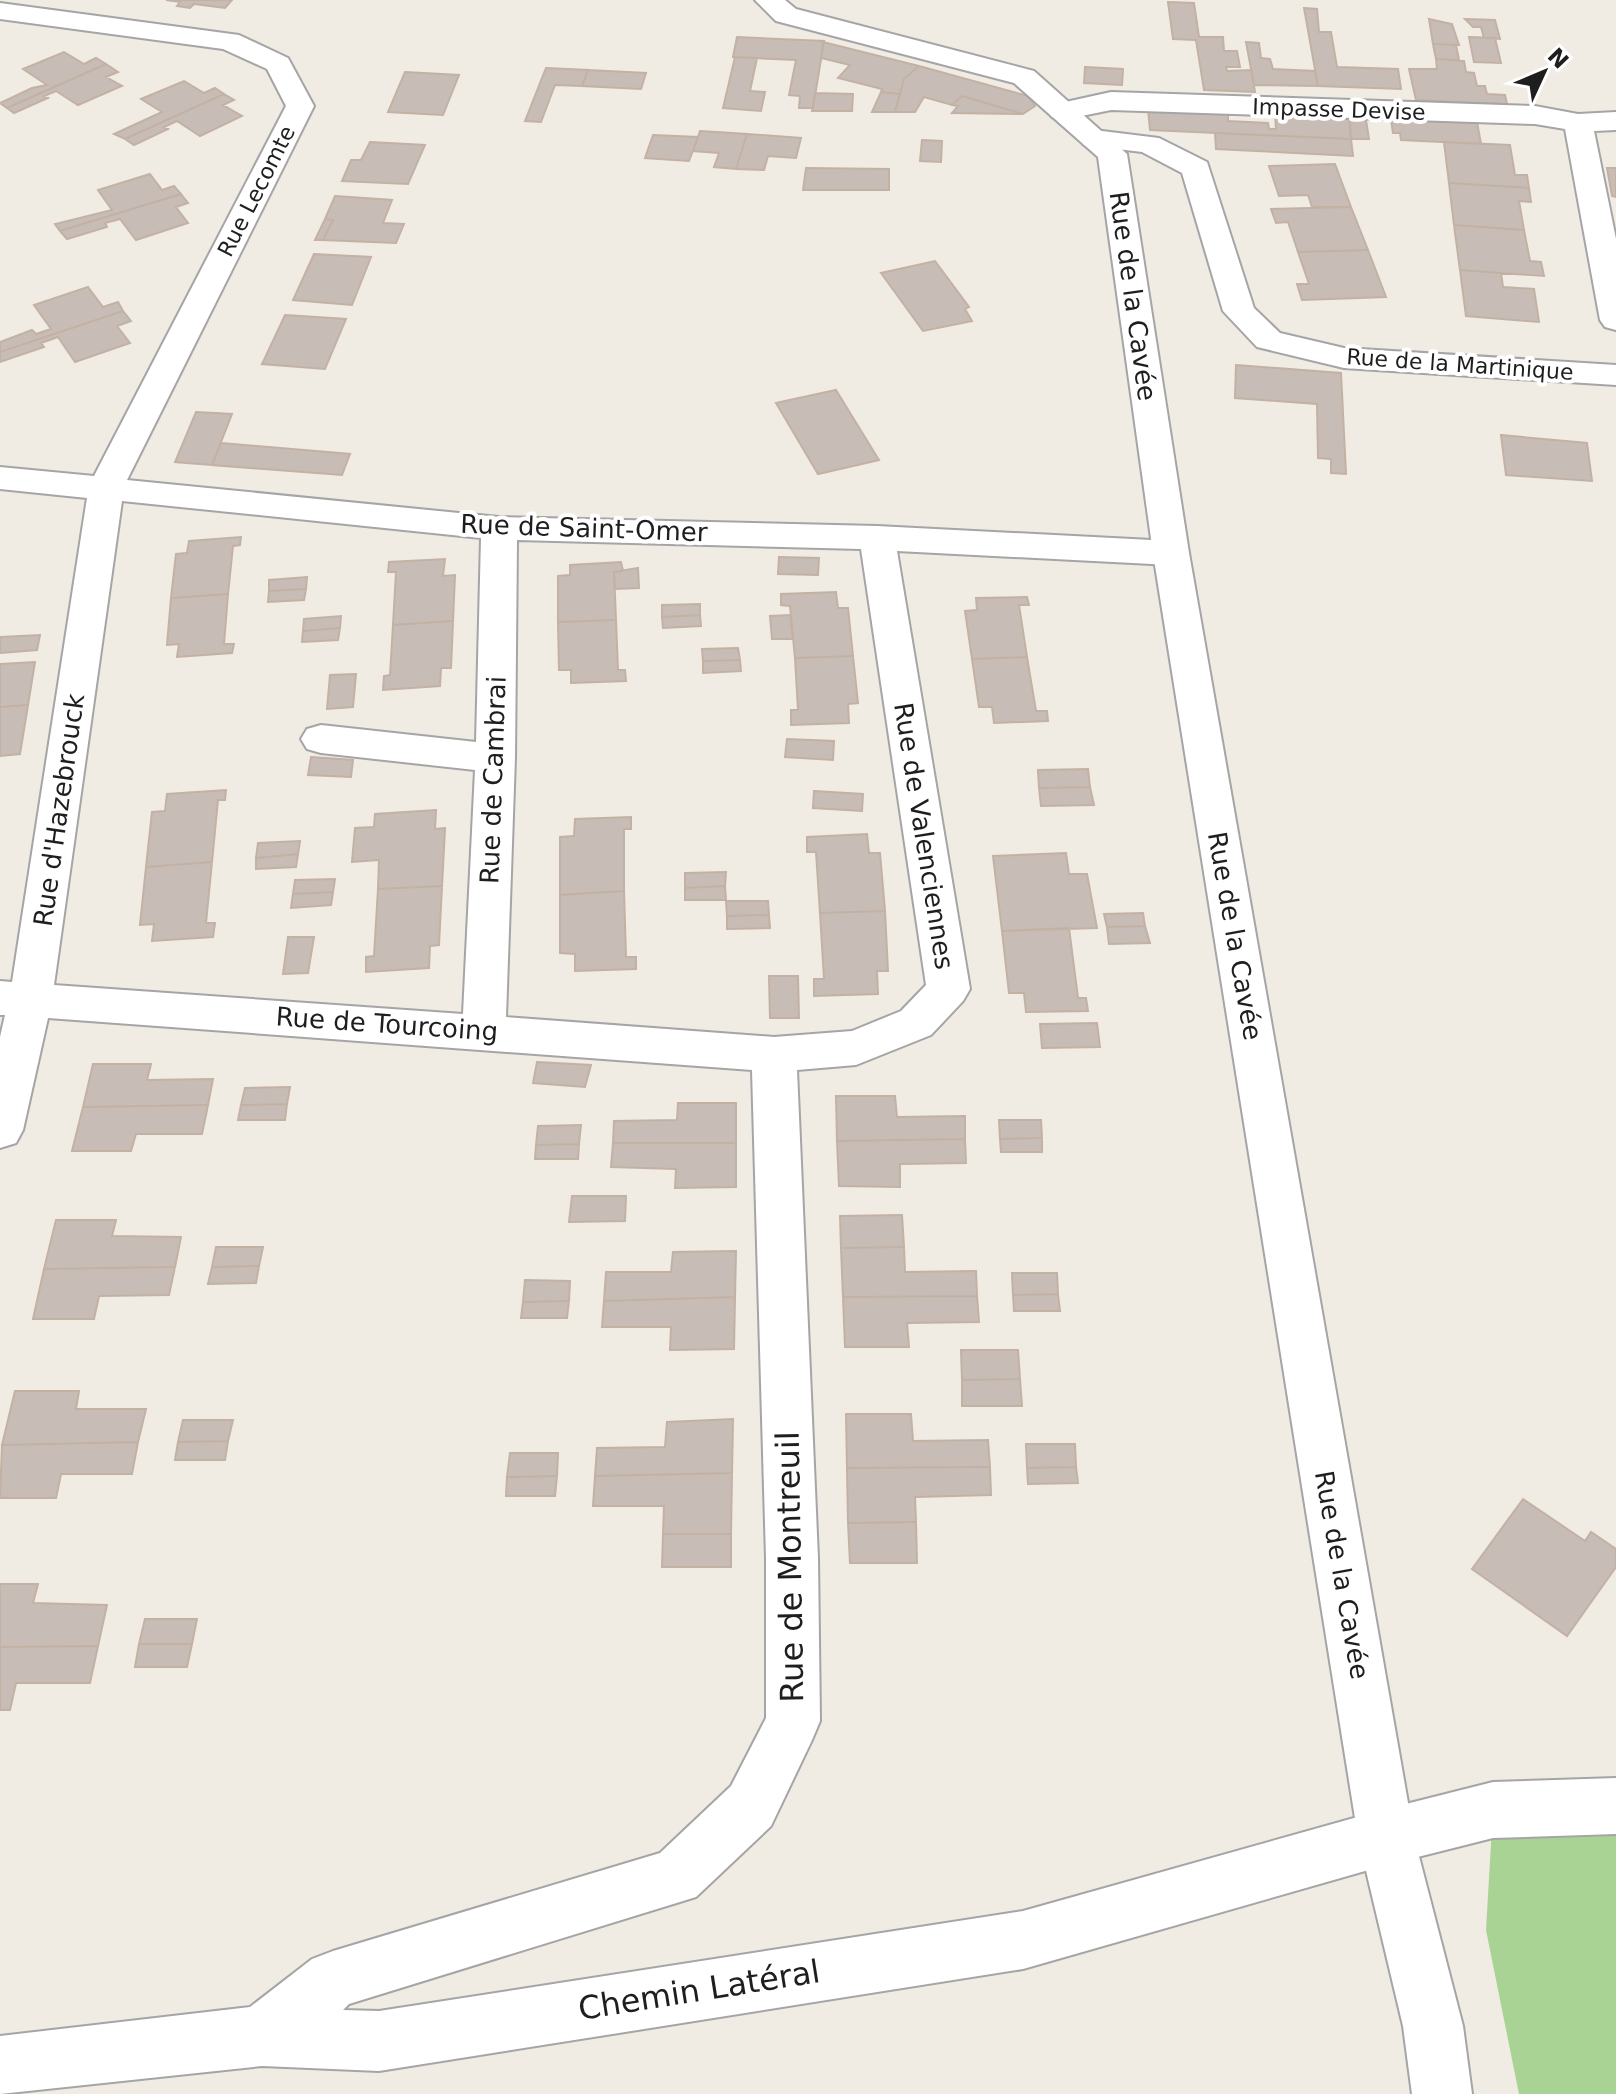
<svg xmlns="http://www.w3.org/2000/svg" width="1616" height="2094" viewBox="0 0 1616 2094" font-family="'DejaVu Sans',sans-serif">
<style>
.forest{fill:#a9d295}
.building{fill:#c8bdb6;stroke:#c3b1a4;stroke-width:2}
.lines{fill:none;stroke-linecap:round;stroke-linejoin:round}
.minor-casing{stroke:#a5a5a5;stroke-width:4}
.tertiary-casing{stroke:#a5a5a5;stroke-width:4}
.minor{fill:#fff;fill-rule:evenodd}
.tertiary{fill:#fff;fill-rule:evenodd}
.labels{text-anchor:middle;stroke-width:8;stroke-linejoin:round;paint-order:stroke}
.far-street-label{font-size:22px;fill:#1e1e1e;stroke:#fff}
.street-label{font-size:26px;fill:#1e1e1e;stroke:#fff}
.near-street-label{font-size:32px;fill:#1e1e1e;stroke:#fff}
</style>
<rect width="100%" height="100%" fill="#f0ebe3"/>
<path class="forest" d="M1616,1806V2094H1519L1486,1930L1493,1810Z"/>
<path class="building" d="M166,0H232L225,8L194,4L190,8L177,6L180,2Z
M1168,2L1194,3L1199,37H1223L1224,51H1237L1240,67H1226L1227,71L1251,70L1255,92L1204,90L1196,40L1173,39Z
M1304,8L1317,9L1319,32H1331L1337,67L1398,69L1401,89L1318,86Z
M1429,19L1452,24L1459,45L1433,44Z
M1465,19L1495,20L1500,39L1484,38L1481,27H1473Z
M737,37L824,41L813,108H799L800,96L789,95L796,60L733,57Z
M1469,37L1495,38L1501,63L1474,62Z
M823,42L919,66L904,79L900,94L881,92L882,89L838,78L850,65L821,58Z
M1246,42L1259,43L1261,58L1270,59L1273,69L1315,71L1318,86L1254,85Z
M1433,44L1456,45L1459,60L1436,59Z
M64,52L84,64L96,58L106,64L7,108L0,103L32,88L47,85L23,69Z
M735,57L757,58L750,91L765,92L761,111L723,108Z
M1436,59L1464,61L1466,72L1474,73L1477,86H1485L1487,94L1505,95L1507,104L1416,100L1409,69H1437Z
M106,64L118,72L106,77L122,86L78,105L56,91L44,96L48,98L14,113L7,108Z
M919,66L1028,96L1035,106L1023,114L962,96L952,105L924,97L915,112H895L904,79Z
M1085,67L1123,69L1122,85L1084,83Z
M546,68L588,70L582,86L555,85L541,122L525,121Z
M588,70L646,73L641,89L582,86Z
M405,72L459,75L443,115L388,112Z
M184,81L204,93L215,88L224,94L125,139L114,134L162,112L141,99Z
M881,92L900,94L895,112H872Z
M815,93L853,94L852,111H812Z
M224,94L234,100L223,105L242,116L200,136L177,121L164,127L168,129L134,145L125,139Z
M962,96L1023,114L952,113L958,106L952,105Z
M1148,109L1228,112V121L1268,123L1269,129H1276L1275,114L1349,118L1351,139L1150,130Z
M1350,119L1366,120L1369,139H1351Z
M1391,119L1477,122L1481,144L1401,140L1400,133H1393Z
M700,131L747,134L736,169L714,167L719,153L693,151Z
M1215,133L1351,139L1353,156L1216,149Z
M747,134L801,138L796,158L768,156L764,170L736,169Z
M653,135L698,137L689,161L645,158Z
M922,140L942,141L941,162L920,161Z
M370,142L425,145L408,184L342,181L351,160H361Z
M1444,142L1510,145L1515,175H1527L1529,188L1449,183Z
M1335,164L1351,207H1312L1308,195L1279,196L1269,166Z
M806,168L889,169V190H803Z
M1607,168H1616V197L1612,196Z
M150,174L162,190L174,186L181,194L60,231L55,224L112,210L98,190Z
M1449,183L1529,188L1531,202L1519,201L1524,230L1454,225Z
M181,194L188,203L176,207L188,223L136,240L120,219L105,223L107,227L67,239L60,231Z
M335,196L392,200L383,223L404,224L396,243L323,240L333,220L325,219Z
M1351,207L1368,250L1298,252L1288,222L1276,223L1271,209Z
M325,219L333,220L323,240H315Z
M1454,225L1524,230L1530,261L1541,262L1544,276L1460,270Z
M1368,250L1386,297L1302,300L1297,284H1309L1298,252Z
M314,254L371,257L352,305L293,300Z
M935,261L969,307L965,309L972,321L923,331L881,273Z
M1460,270L1501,273L1503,287L1534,289L1539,322L1466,316Z
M88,287L103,307L118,302L123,311L0,352V342L32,330L36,334L51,329L34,305Z
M123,311L131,321L117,326L130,343L75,362L58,337L41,343L44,347L0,362V352Z
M285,315L346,319L325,369L262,364Z
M1236,365L1341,373L1346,474L1331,473V459L1318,458L1317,404L1235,398Z
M836,390L879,460L818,474L776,403Z
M196,412L232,414L212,465L175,462Z
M1501,435L1587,443L1592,481L1506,475Z
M221,443L350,454L342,475L212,465Z
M241,537L240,545L233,546L228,594L171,598L176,554L187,553L189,541Z
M779,557L819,558L818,575L778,574Z
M445,559L443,576L455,575L453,621L393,625L396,572H388L389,562Z
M621,562L623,571L614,572L616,620L558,622V576L570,575V565Z
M638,568L639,588L615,589L614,572Z
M307,577L306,589L269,591V580Z
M306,589L304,600L268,602L269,591Z
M836,592L838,608H848L853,656L795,658L790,606L781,605V594Z
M228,594L224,644H234L232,653L177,657L179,644L167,645L171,598Z
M1027,597L1029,605H1019L1027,657L972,659L965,611L977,610L976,598Z
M700,604V615L662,617V605Z
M700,615L701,626L663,628L662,617Z
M790,615L793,639H772L770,616Z
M341,616L340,628L303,631L304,619Z
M616,620L618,670H625L626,681L571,683V670H559L558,622Z
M453,621L451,668H441L440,686L383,690L384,676L390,675L393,625Z
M340,628L338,640L302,642L303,631Z
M40,635L37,650L0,653V637Z
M738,648L740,660L703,661L702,649Z
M853,656L858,703L848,704L849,723L791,725V710H798L795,658Z
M1027,657L1036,711H1047L1048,721L994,723L992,707H979L972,659Z
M740,660L741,671L703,673V661Z
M35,662L28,705L0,707V664Z
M356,674L353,707L327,709L330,675Z
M28,705L20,754L0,756V707Z
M787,739L834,741L833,760L785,757Z
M311,757L353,760L351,777L308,775Z
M1088,769L1090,787L1039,788L1038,770Z
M1090,787L1094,805L1041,806L1039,788Z
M226,790L225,800H218L212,862L146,867L152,812L165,811L167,794Z
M814,791L863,794L862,811L813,808Z
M436,810L435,829L445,828L442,886L378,889L379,860L352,862L355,828L374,827L375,814Z
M631,817V829H624V891L560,895V837L574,836L575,819Z
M867,834L869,853H880L885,911L820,913L816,852H807V837Z
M300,841L298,854L256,858L258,843Z
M1066,853L1069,874H1087L1097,928L1002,931L993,856Z
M298,854L296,867L256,869V858Z
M212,862L206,923H215L213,937L152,941L154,924L140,925L146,867Z
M726,872L725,886L685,888V873Z
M335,879L333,892L293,894L295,880Z
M442,886L439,945L430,946L429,968L366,972V957L374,956L378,889Z
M725,886L726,900H685V888Z
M624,891L626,957H636V969L575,971V954L560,953V895Z
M333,892L331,905L291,908L293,894Z
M726,901H768L769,915L727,916Z
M885,911L888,971H877L878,994L814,996V979H824L820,913Z
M1143,913L1145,926L1107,927L1104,914Z
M769,915L770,928L727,929V916Z
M1145,926L1150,943L1109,944L1107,927Z
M1069,928L1078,998H1086L1088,1011L1026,1012L1024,993H1009L1002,931Z
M288,937H314L308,973L283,974Z
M769,976H798L799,1018H770Z
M1097,1023L1100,1047L1042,1048L1040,1024Z
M537,1062L591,1065L585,1087L533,1083Z
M93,1064H151L147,1080L213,1079L208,1105L83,1107Z
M290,1087L287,1104L241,1105L245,1088Z
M836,1096H895L897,1117L965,1116V1139L837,1141Z
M678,1103H736V1143H613L614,1121L677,1120Z
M287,1104L285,1120H238L241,1105Z
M208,1105L202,1134H136L131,1151H72L83,1107Z
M999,1120H1041L1042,1138L1000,1139Z
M581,1125L579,1144L536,1145L538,1126Z
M1042,1138V1152H1001L1000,1139Z
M965,1139L966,1163L900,1164V1187L839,1186L837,1141Z
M613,1143H736V1187L675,1188L676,1169L611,1167Z
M579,1144L578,1159H535L536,1145Z
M572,1196H626L625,1221L569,1222Z
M902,1215L904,1247L841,1248L840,1216Z
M56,1220H116L112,1236L181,1237L175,1267L44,1269Z
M216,1247H263L259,1266L212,1267Z
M904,1247L905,1272L976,1271L977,1296L843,1297L841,1248Z
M736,1251L735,1297L604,1301L606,1272H671L673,1252Z
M259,1266L256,1283L208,1284L212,1267Z
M175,1267L169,1295L99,1296L94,1319H33L44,1269Z
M1012,1273H1057L1058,1294L1013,1295Z
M525,1280L570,1281L569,1301L523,1302Z
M1058,1294L1060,1311H1014L1013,1295Z
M977,1296L979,1322L907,1323L909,1347H845L843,1297Z
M735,1297L734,1349L670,1350L671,1327H602L604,1301Z
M569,1301L567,1318H521L523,1302Z
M961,1350H1018L1020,1379L962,1380Z
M1020,1379L1022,1406H962V1380Z
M15,1391H79L76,1409H146L138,1442L2,1445Z
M846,1414H911L913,1441L988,1440L990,1467L847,1468Z
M733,1419L732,1473L595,1476L597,1448L665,1447L667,1422Z
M183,1420H233L228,1441L178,1442Z
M228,1441L225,1460H175L178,1442Z
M138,1442L132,1474H61L56,1498H0L2,1445Z
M1026,1444H1075L1076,1467L1027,1468Z
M510,1453H558L557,1476L507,1477Z
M990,1467L991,1495L915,1497L916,1522L848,1523L847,1468Z
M1076,1467L1078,1483L1028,1484L1027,1468Z
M732,1473L731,1534H663L664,1506H593L595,1476Z
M557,1476L555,1496H506L507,1477Z
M1523,1499L1585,1541L1591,1532L1616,1549V1567L1567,1636L1472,1569Z
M916,1522L917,1563H850L848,1523Z
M663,1534H731V1567H662Z
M0,1584H38L33,1603L107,1605L98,1646L0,1647Z
M145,1619H197L192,1644H139Z
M139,1644H192L187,1667H135Z
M98,1646L90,1683H16L10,1710H0V1647Z"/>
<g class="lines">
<defs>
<path id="minor" d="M0,3L239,35L288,58L314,106L127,480L499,517L877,526L1171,541L1184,545L1189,553L1184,561L1171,565L897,551L970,989L963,1001L931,1035L856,1065L797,1070L818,1558L820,1721L812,1740L771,1826L696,1897L349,2004L343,2010L379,2011L1023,1911L1386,1809L1493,1782L1616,1778V1834L1493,1838L1386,1865L1023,1969L379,2071L262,2066L0,2094V2036L250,2007L312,1959L333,1951L660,1853L731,1786L766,1718V1558L752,1070L48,1018L23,1130L16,1143L0,1148V1037L5,1015H0V981L12,982L87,498L0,489V467L94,476L286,106L267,69L223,49L0,19ZM122,501L481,538L476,742L321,725L307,729L301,739L307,749L321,753L475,770L463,1014L54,985ZM517,540L861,549L926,985L901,1011L852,1031L774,1037L506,1017L515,758Z
M1111,92L1535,106L1578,114L1616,112V130L1594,131L1616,239V330L1605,327L1600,320L1565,129L1535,124L1111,110L1062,120L1052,117L1047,111L1052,105Z
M1094,130L1159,138L1207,162L1254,308L1280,333L1344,348L1616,365V385L1344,368L1257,347L1223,311L1182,173L1142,152L1084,145L1079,139L1084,133Z"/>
<path id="tertiary" d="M755,0H785L796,9L1034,71L1127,154L1189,553L1414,1837L1463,2026L1472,2094H1412L1403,2026L1358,1837L1153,553L1098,157L1014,83L776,21Z"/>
</defs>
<use href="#minor" class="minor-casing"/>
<use href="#tertiary" class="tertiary-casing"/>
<use href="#minor" class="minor"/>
<use href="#tertiary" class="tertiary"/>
</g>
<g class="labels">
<g class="far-street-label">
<text transform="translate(1339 109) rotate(2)" y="8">Impasse Devise</text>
<text transform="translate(256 191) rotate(-63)" y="8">Rue Lecomte</text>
<text transform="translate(1460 364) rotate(4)" y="8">Rue de la Martinique</text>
</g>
<g class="street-label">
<text transform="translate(1133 296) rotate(82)" y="9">Rue de la Cavée</text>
<text transform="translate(584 528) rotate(2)" y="9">Rue de Saint-Omer</text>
<text transform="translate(493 780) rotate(-88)" y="9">Rue de Cambrai</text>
<text transform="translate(59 810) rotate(-82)" y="9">Rue d'Hazebrouck</text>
<text transform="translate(924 836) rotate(81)" y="9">Rue de Valenciennes</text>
<text transform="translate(1235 936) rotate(80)" y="9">Rue de la Cavée</text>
<text transform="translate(387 1024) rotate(4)" y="9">Rue de Tourcoing</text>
<text transform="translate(1342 1575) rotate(80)" y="9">Rue de la Cavée</text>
</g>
<g class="near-street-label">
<text transform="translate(790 1567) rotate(-91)" y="11">Rue de Montreuil</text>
<text transform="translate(699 1990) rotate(-9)" y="11">Chemin Latéral</text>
</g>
</g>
<g transform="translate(1544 72) rotate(46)" stroke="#ffffff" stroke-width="6" paint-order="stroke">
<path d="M0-6L14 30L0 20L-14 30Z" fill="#1e1e1e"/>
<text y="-12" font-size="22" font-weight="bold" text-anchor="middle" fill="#1e1e1e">N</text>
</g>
</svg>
